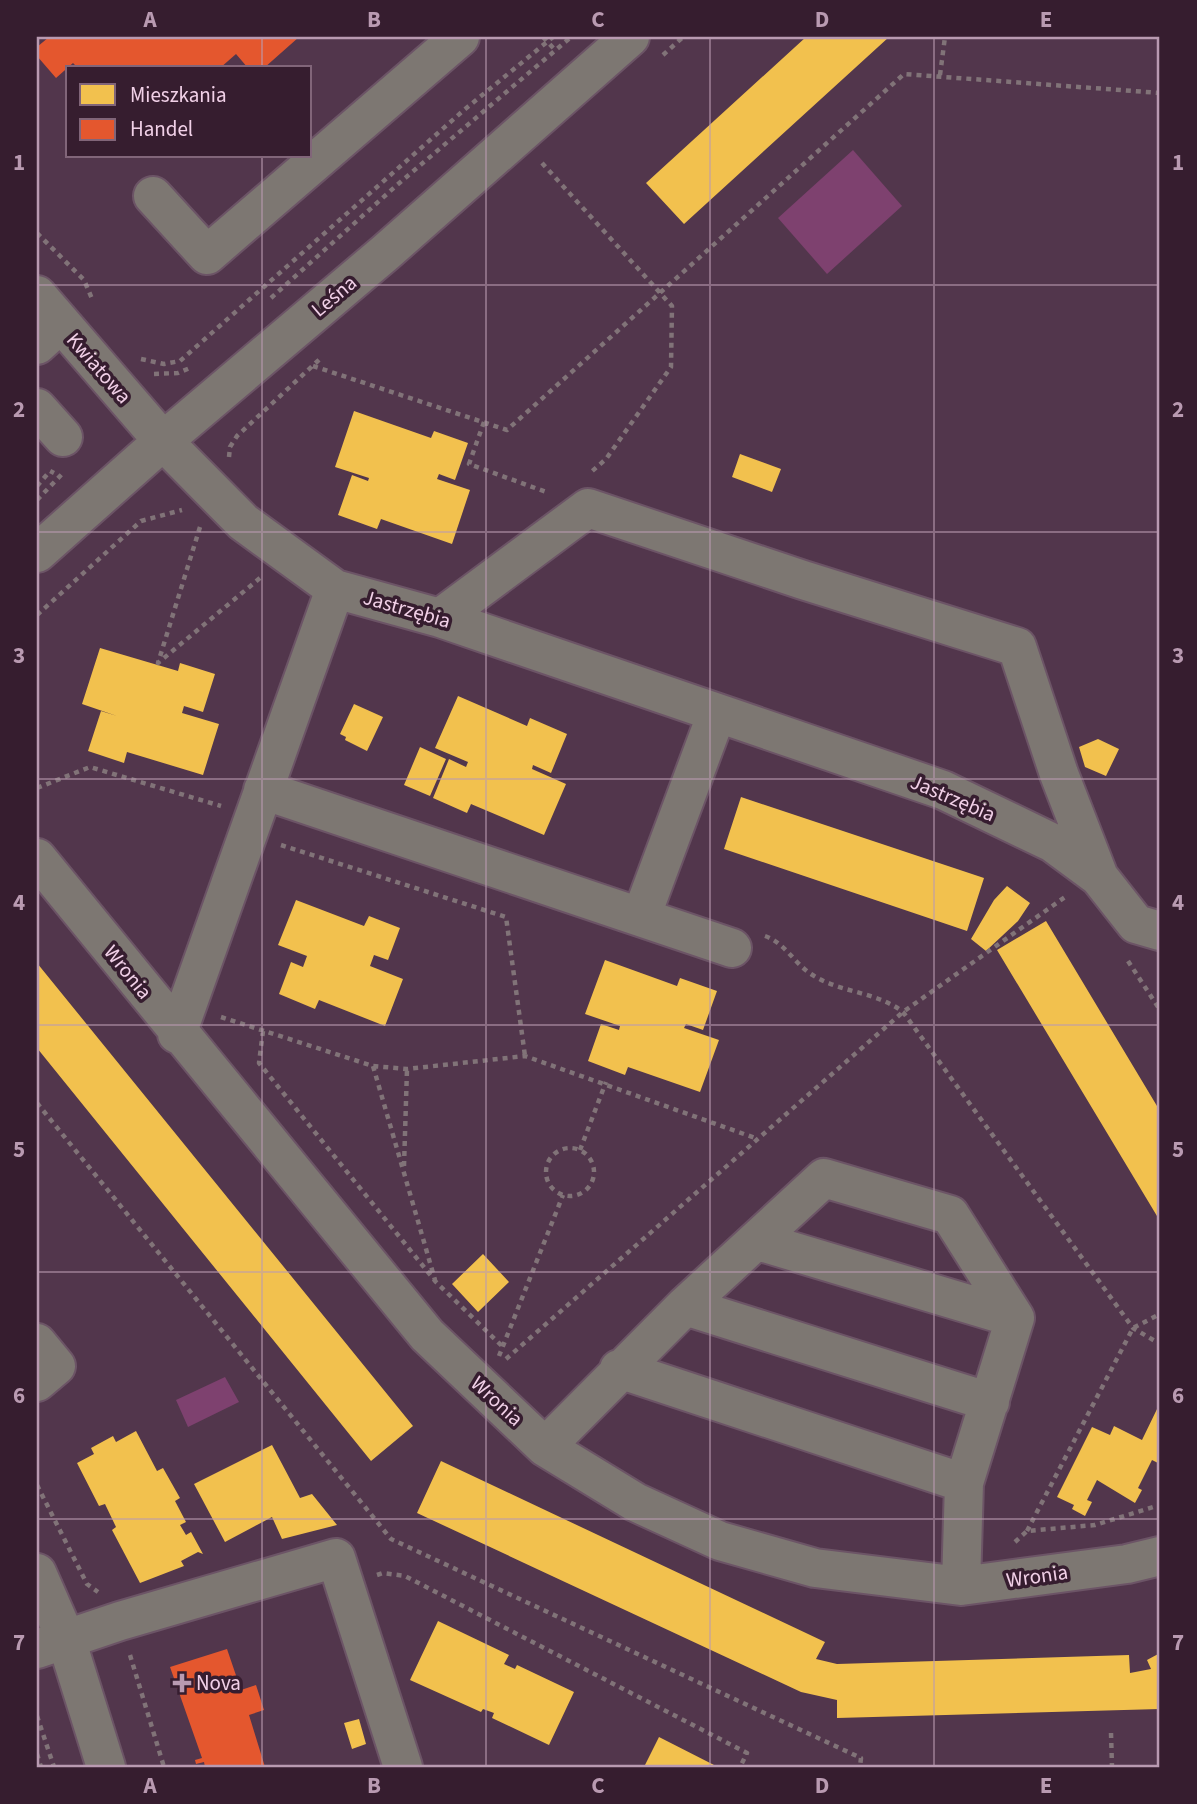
<svg xmlns="http://www.w3.org/2000/svg" width="1197" height="1804" viewBox="0 0 1197 1804" font-family="'Source Sans 3',sans-serif">
<style>
.green{fill:#7e416f}
.homes{fill:#f2c14e}
.shops{fill:#e4572e}
.lines{fill:none;stroke-linecap:round;stroke-linejoin:round}
.minor-casing{stroke:#6c5466;stroke-width:42}
.path{stroke:#817378;stroke-width:4.5;stroke-dasharray:5 5;stroke-linecap:butt}
.minor{stroke:#7d7772;stroke-width:38}
.grid{fill:none;stroke:#b99ab1;stroke-width:2;stroke-opacity:0.55}
.poi-dot{fill:#b99ab1;stroke:#361d2f;stroke-width:2.5}
.labels{text-anchor:middle;stroke-width:7;stroke-linejoin:round;paint-order:stroke}
.street-label{font-size:21px;fill:#f1d0e7;stroke:#361d2f}
.poi-label{font-size:21px;fill:#f1d0e7;stroke:#361d2f;text-anchor:start}
.neatline{fill:none;stroke:#b99ab1;stroke-width:2.5}
.grid-label{font-size:23px;text-anchor:middle;font-weight:bold;fill:#b99ab1}
</style>
<rect width="100%" height="100%" fill="#52364c"/>
<path class="green" d="M853,150L902,206L827,274L778,218Z
M225,1377L239,1402L188,1427L176,1400Z"/>
<path class="homes" d="M806,37H889L684,224L646,183Z
M354,411L431,438L434,431L468,443L455,480L439,474L437,479L470,490L452,544L381,519L377,529L338,515L352,475L368,481L369,478L335,467Z
M740,454L781,469L772,492L732,477Z
M100,648L178,671L180,663L215,674L203,712L184,706L182,713L219,724L203,775L127,752L124,763L88,751L101,711L117,716L82,704Z
M458,696L527,726L530,718L567,734L551,773L533,765L532,769L566,784L544,835L471,804L467,813L433,798L449,759L466,767L468,762L435,748Z
M354,704L383,717L367,751L345,740L346,737L340,734Z
M1098,739L1119,749L1106,776L1085,767L1079,747Z
M420,747L446,759L430,796L404,785Z
M741,797L984,878L967,931L724,849Z
M1007,886L1030,903L1018,921L986,951L971,939L994,900Z
M296,900L364,926L369,916L400,928L388,960L374,955L370,966L403,979L385,1026L319,1000L315,1009L279,994L291,962L303,967L307,956L278,945Z
M1046,921L1160,1111V1221L997,950Z
M605,960L677,986L680,978L717,991L703,1030L686,1024L684,1028L719,1040L700,1092L628,1067L625,1075L588,1061L601,1024L619,1030L620,1026L585,1014Z
M37,963L413,1426L371,1461L37,1048Z
M483,1254L509,1282L478,1312L452,1284Z
M1158,1407L1160,1408V1464L1152,1460L1138,1488L1142,1490L1135,1503L1097,1480L1087,1500L1092,1502L1085,1516L1072,1509L1074,1505L1057,1497L1092,1427L1110,1435L1114,1426L1142,1440Z
M136,1431L157,1471L163,1468L180,1498L175,1501L186,1522L180,1525L186,1535L191,1532L203,1554L198,1552L181,1561L184,1566L140,1583L112,1530L116,1527L105,1504L99,1506L77,1463L94,1454L91,1448L113,1436L116,1442Z
M272,1445L300,1498L312,1494L337,1525L282,1539L272,1517L225,1542L194,1484Z
M441,1461L825,1642L816,1659L837,1664L1129,1655L1130,1673L1151,1669L1147,1660L1160,1653V1709L837,1718V1700L801,1692L417,1513Z
M438,1621L509,1655L504,1664L515,1669L517,1665L574,1692L549,1745L492,1718L494,1713L483,1709L481,1712L410,1680Z
M359,1719L366,1744L352,1749L344,1723Z
M659,1737L714,1765L713,1767H644Z"/>
<path class="shops" d="M49,37H299L264,68H248L236,54L220,68H78L73,63L56,78L37,56V47Z
M227,1649L241,1690L256,1685L264,1710L249,1715L265,1767H205L204,1762L196,1764L195,1760L202,1758L170,1667Z"/>
<g class="lines">
<defs>
<path id="minor" d="M153,196L207,255L460,37
M37,295L163,441L243,522L335,589L440,618L943,790L1053,843L1099,877L1136,924L1160,931
M37,345L61,323
M37,408L63,437
M37,553L163,441L385,253L630,37
M440,618L588,508L803,580L1017,647L1059,774L1099,877
M263,790L732,948
M37,858L427,1335L545,1447L635,1502L720,1541L815,1568L961,1586L1127,1564L1160,1556
M641,917L717,713
M177,1034L335,589
M758,1241L1015,1318
M685,1306L990,1402
M37,1343L56,1366L37,1382
M619,1369L964,1483
M545,1447L685,1306L824,1178L950,1215L1015,1318L964,1483L961,1586
M37,1573L66,1639L106,1767
M37,1649L120,1621L336,1558L403,1767"/>
</defs>
<use href="#minor" class="minor-casing"/>
<path class="path" d="M543,37L555,50
M663,55L683,37
M940,75L945,37
M542,163L672,306L671,367L606,459L590,473
M37,233L84,280L93,301
M271,298L397,185L571,37
M141,359L164,364L180,361L464,110L553,37
M313,366L507,430L904,74L1160,93
M154,374L178,373L190,368
M484,422L469,464L549,493
M229,457L230,447L237,436L321,358
M37,486L50,471L54,473
M37,500L64,472
M200,527L158,663L260,578
M37,615L141,521L182,510
M37,788L90,767L221,806
M281,845L506,917L525,1056
M765,936C785,943 794,963 811,974C839,993 876,991 903,1012L1133,1328L1160,1344
M1128,961L1160,1010
M221,1017L373,1066L407,1069L525,1056L758,1139
M263,1031L259,1063L436,1282L503,1347
M373,1066L435,1280
M37,1103L391,1539L861,1758L860,1767
M546 1172a24 24 0 1 1 48 0a24 24 0 1 1-48 0Z
M580,1150L606,1082
M404,1166L407,1069
M499,1356L563,1195
M506,1359L903,1012L1065,897
M37,1485L87,1584L98,1592
M1027,1531L1133,1328L1160,1314
M1015,1542L1027,1531L1095,1525L1160,1505
M377,1575L383,1573L405,1576L747,1753L740,1767
M130,1655L164,1767
M37,1716L54,1767
M1111,1733L1112,1767
M37,1754L41,1767"/>
<use href="#minor" class="minor"/>
</g>
<path class="grid" d="M262,37V68M486,37V1767M710,37V1767M934,37V1767M262,156V1767M37,285H1160M37,532H1160M37,779H1160M37,1025H1160M37,1272H1160M37,1519H1160"/>
<path class="poi-dot" d="M178.5 1672.5h7v7h7v7h-7v7h-7v-7h-7v-7h7z"/>
<g class="labels">
<g class="street-label">
<text transform="translate(334 296) rotate(-40)" y="7">Leśna</text>
<text transform="translate(99 368) rotate(49)" y="7">Kwiatowa</text>
<text transform="translate(407 609) rotate(16)" y="7">Jastrzębia</text>
<text transform="translate(953 798) rotate(23)" y="7">Jastrzębia</text>
<text transform="translate(128 972) rotate(51)" y="7">Wronia</text>
<text transform="translate(497 1401) rotate(43)" y="7">Wronia</text>
<text transform="translate(1037 1576) rotate(-8)" y="7">Wronia</text>
</g>
<g class="poi-label">
<text x="196" y="1690">Nova</text>
</g>
</g>
<rect width="1197" height="1804" fill="none" stroke="#361d2f" stroke-width="77"/>
<rect x="66" y="66" width="245" height="91" fill="#361d2f" stroke="#816579" stroke-width="2"/>
<rect x="80" y="84" width="35" height="21" fill="#f2c14e" stroke="#816579" stroke-width="2"/>
<text x="130" y="102" font-size="21" fill="#f1d0e7">Mieszkania</text>
<rect x="80" y="119" width="35" height="21" fill="#e4572e" stroke="#816579" stroke-width="2"/>
<text x="130" y="136" font-size="21" fill="#f1d0e7">Handel</text>
<rect x="38" y="38" width="1120" height="1728" class="neatline"/>
<g class="grid-label">
<text x="150" y="27">A</text>
<text x="374" y="27">B</text>
<text x="598" y="27">C</text>
<text x="822" y="27">D</text>
<text x="1046" y="27">E</text>
<text x="19" y="170">1</text>
<text x="1178" y="170">1</text>
<text x="19" y="417">2</text>
<text x="1178" y="417">2</text>
<text x="19" y="663">3</text>
<text x="1178" y="663">3</text>
<text x="19" y="910">4</text>
<text x="1178" y="910">4</text>
<text x="19" y="1157">5</text>
<text x="1178" y="1157">5</text>
<text x="19" y="1403">6</text>
<text x="1178" y="1403">6</text>
<text x="19" y="1650">7</text>
<text x="1178" y="1650">7</text>
<text x="150" y="1793">A</text>
<text x="374" y="1793">B</text>
<text x="598" y="1793">C</text>
<text x="822" y="1793">D</text>
<text x="1046" y="1793">E</text>
</g>
</svg>
